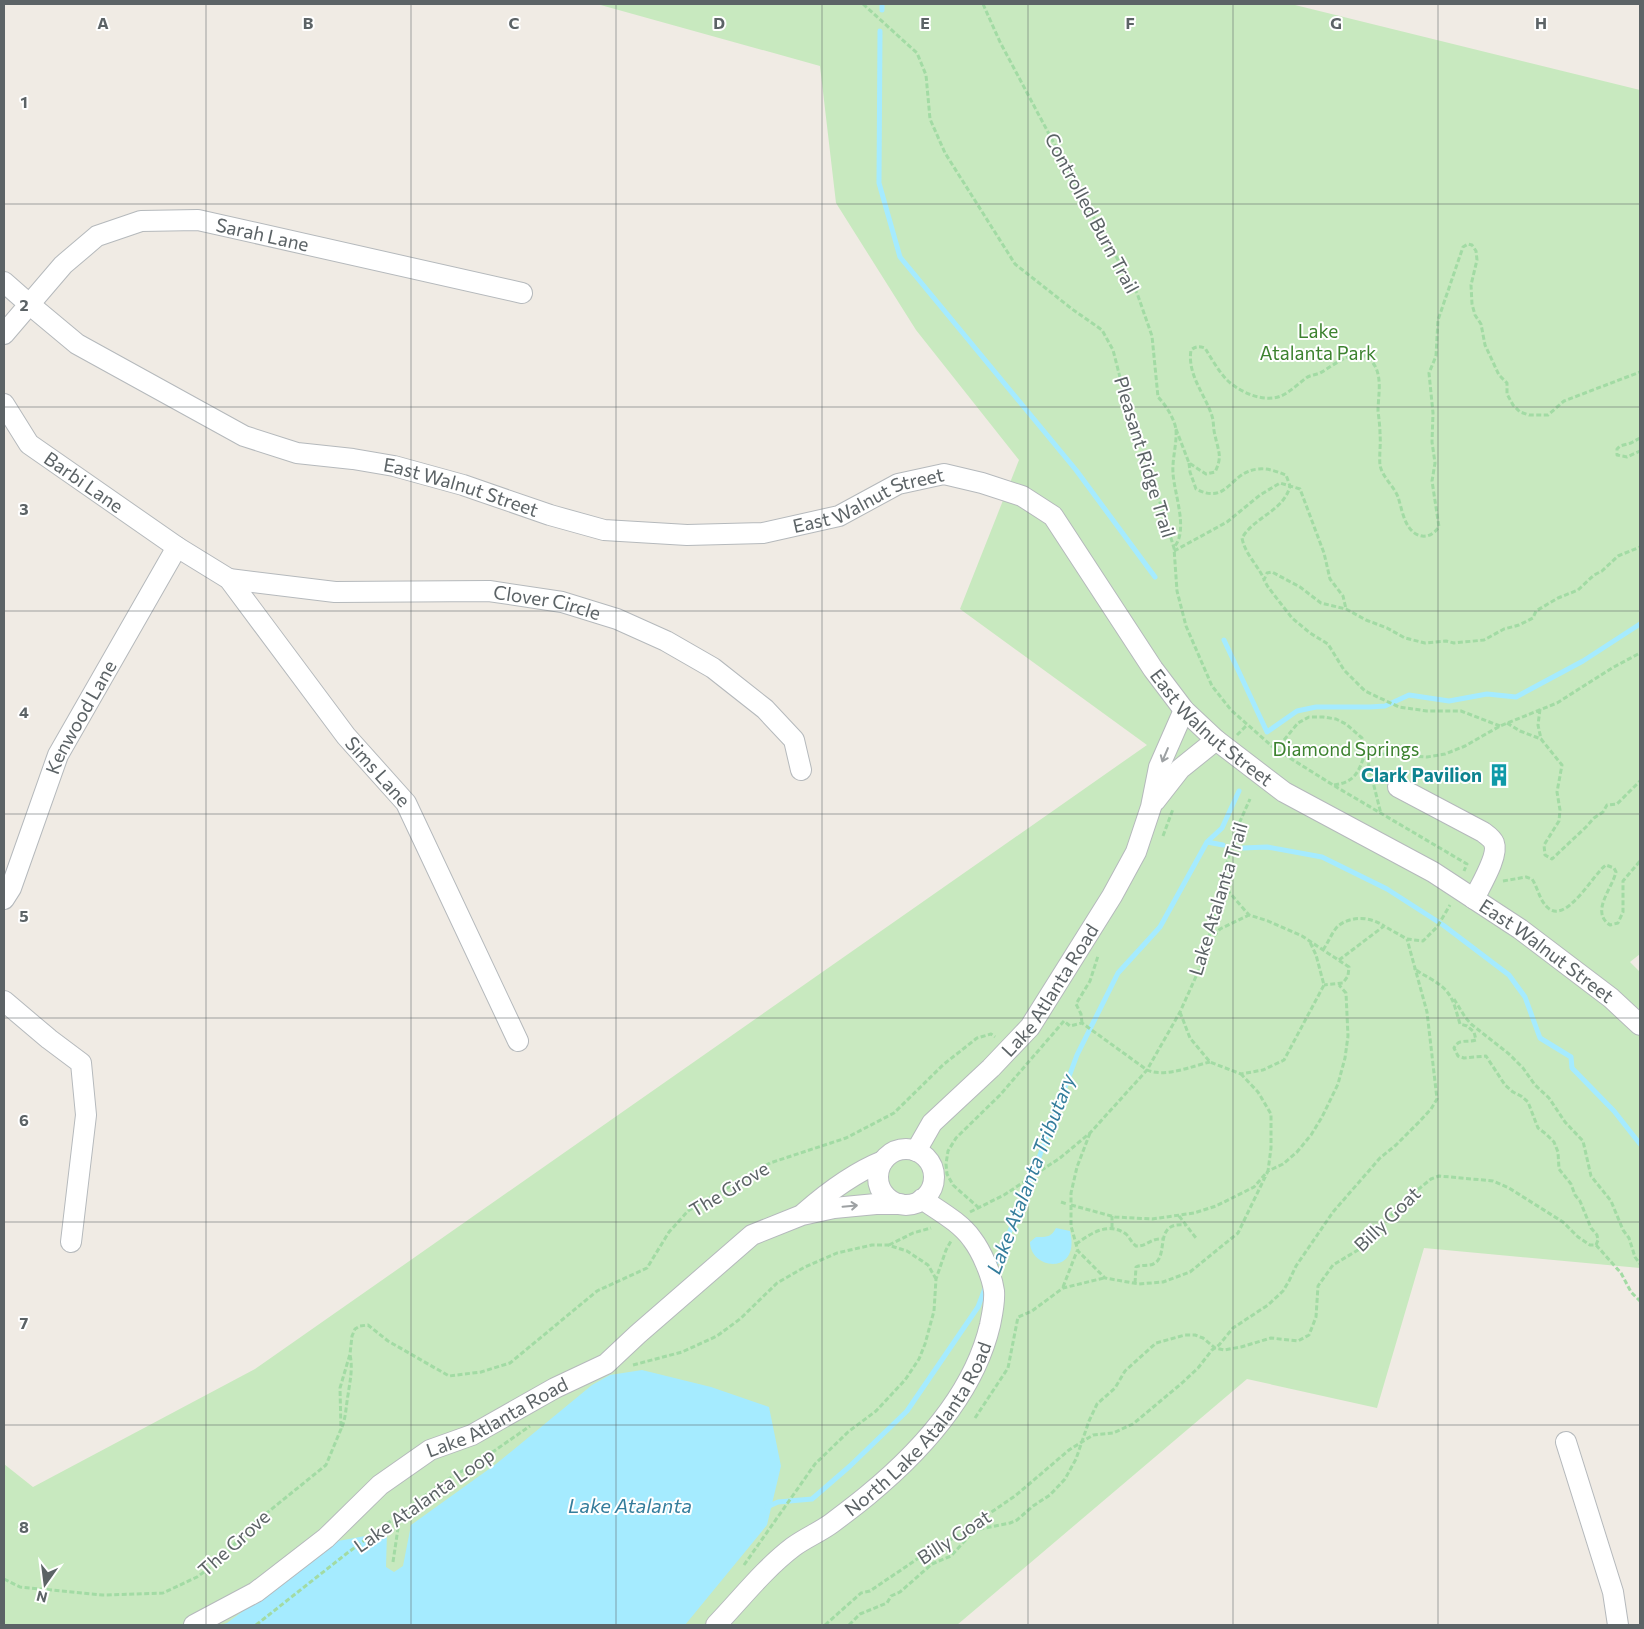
<svg xmlns="http://www.w3.org/2000/svg" width="1644" height="1629" viewBox="0 0 1644 1629" font-family="Commissioner,sans-serif">
<style>
.green{fill:#c8e9bf}
.water{fill:#a5ebff}
.lines{fill:none;stroke-linecap:round;stroke-linejoin:round}
.stream{stroke:#a5ebff;stroke-width:5}
.minor-casing{stroke:#b5b9bc;stroke-width:22}
.path{stroke:#a2dba4;stroke-width:3;stroke-dasharray:5 2.5;stroke-linecap:butt}
.minor{stroke:#fff;stroke-width:20}
.oneway{stroke:#9da1a3}
.grid{fill:none;stroke:#5c6366;stroke-width:1;stroke-opacity:0.55}
.labels{text-anchor:middle;stroke-width:4;stroke-linejoin:round;paint-order:stroke}
.street-label{font-size:19px;fill:#5c6366;stroke:#fff}
.park-label{font-size:19px;fill:#3c822f;stroke:#fff}
.culture-label{font-size:19px;font-weight:bold;fill:#0d838f;stroke:#fff;text-anchor:end}
.water-label{font-size:20px;font-style:italic;fill:#347d9c;stroke:#fff}
.grid-label{font-size:16px;text-anchor:middle;font-weight:bold;fill:#5c6366;stroke:#fff;stroke-width:4;stroke-linejoin:round;paint-order:stroke}
</style>
<rect width="100%" height="100%" fill="#f0ebe4"/>
<path class="green" d="M597,4H1291L1640,90V954L1630,962L1640,972V1268L1424,1248L1377,1408L1247,1379L957,1625H4V1464L33,1487L255,1369L1147,745L960,609L1019,460L916,330L836,203L820,66Z"/>
<path class="water" d="M1056,1228L1070,1231C1081,1276 1030,1270 1030,1242L1036,1237C1045,1237 1051,1238 1056,1228Z
M642,1370L711,1387L769,1407L781,1466L767,1525L685,1625H220L227,1623L338,1541L387,1532L386,1567L394,1572L403,1566L411,1525L496,1464L592,1385L610,1375Z"/>
<g class="lines">
<path class="stream" d="M882,10V4
M880,31L879,183L900,257L1076,470L1155,577
M1224,640L1267,732L1297,711L1316,707H1370L1385,706L1409,695L1449,701L1487,694L1516,697L1583,661L1640,624
M1207,842L1223,845
M1243,848L1267,847L1322,857L1387,889L1443,925L1509,975L1525,997L1540,1038L1571,1057L1572,1068L1614,1111L1640,1144
M994,1267L1021,1206L1077,1055L1118,973L1160,927L1207,842L1222,828L1239,791
M767,1507L778,1502L812,1499L850,1466L907,1411L978,1307L986,1286"/>
<defs>
<g id="minor">
<path id="s1" d="M4,282L29,304L77,344L244,436L297,453L353,459L394,466L463,485L550,515L604,530L687,535L763,533L839,516L898,484L944,474L982,483L1022,496L1053,516L1153,669L1184,710L1216,740L1284,792L1433,872L1520,929L1611,998L1640,1025"/>
<path id="s2" d="M4,334L63,265L97,236L141,221L198,220L522,293"/>
<path id="s3" d="M4,404L29,444L177,547L229,579L346,736L406,803L518,1041"/>
<path id="s4" d="M229,579L335,592L489,591L562,602L617,619L666,641L713,668L765,709L794,740L801,770"/>
<path d="M1398,787L1483,832C1487,835 1492,838 1494,843C1499,856 1480,886 1474,899"/>
<path d="M1155,801L1180,769L1216,740"/>
<path id="s5" d="M4,899L11,888L58,755L177,547"/>
<path d="M4,1001L49,1039L81,1063L86,1115L71,1242"/>
<circle cx="906" cy="1177" r="28"/>
<path id="s6" d="M916,1151L932,1123L991,1068L1030,1027L1112,896L1136,852L1151,807L1159,767L1184,710"/>
<path d="M804,1213C828,1192 853,1173 883,1161"/>
<path d="M1566,1442L1613,1592L1618,1625"/>
<path id="s7" d="M194,1625L256,1592L326,1538L380,1485L430,1450L472,1435L555,1388L606,1364L638,1334L752,1235L802,1215L834,1208L876,1204H900"/>
<path id="s8" d="M716,1625C741,1599 764,1569 793,1547C805,1538 820,1532 832,1523C844,1514 856,1505 868,1495C920,1452 974,1393 990,1325C992,1315 995,1302 994,1291C992,1276 982,1252 972,1239C960,1222 939,1211 922,1199"/>
</g>
</defs>
<use href="#minor" class="minor-casing"/>
<path class="path" d="M863,4L917,53L926,75L930,119L945,153L1015,264L1072,309L1102,330L1113,350L1124,393L1142,444L1174,548L1177,591L1186,626L1212,686L1231,710L1274,748L1333,785L1467,864L1464,871
M983,4L1000,42L1090,211L1137,293L1152,336L1158,397C1166,405 1175,420 1176,430C1177,444 1172,459 1173,473C1174,493 1189,531 1174,547
M1176,429L1189,463L1206,474L1215,472C1223,456 1218,451 1215,435C1213,429 1214,422 1212,416C1205,394 1187,375 1191,350C1196,346 1199,346 1205,348C1211,358 1218,370 1226,379C1239,392 1263,403 1281,396C1290,392 1298,384 1306,378C1310,375 1315,375 1320,373C1335,365 1358,343 1373,363C1383,376 1378,397 1378,411C1379,419 1380,427 1380,434C1381,444 1379,455 1380,465C1382,477 1394,486 1398,497C1402,509 1404,527 1416,534C1425,539 1433,535 1439,527L1432,481L1435,463L1432,442L1433,413L1429,373L1436,356L1438,320L1463,247L1468,244L1472,245L1476,251L1477,260L1471,285L1472,304L1475,315L1481,324L1485,345L1499,375L1507,383V394L1513,405L1520,412L1529,415H1548L1564,401L1640,372
M1640,438L1631,443L1620,446L1617,449V455L1627,457L1640,451
M1189,463L1190,472L1196,489C1229,506 1229,471 1259,469C1268,468 1278,472 1286,475L1290,486C1284,511 1254,517 1242,538C1245,554 1257,564 1264,579
M1174,551L1227,522L1260,495L1280,483L1300,489L1324,553L1330,579L1343,596L1346,609
M1540,709L1538,725L1541,739
M1507,723L1520,731L1541,739L1562,765L1557,792L1560,810L1559,821L1544,845L1545,855L1552,859L1586,827L1594,818L1603,812L1607,805L1617,804L1640,781
M1500,726L1461,711H1427L1399,707L1365,691L1344,670L1328,644L1310,633L1292,618L1268,587L1264,580L1267,573L1272,572L1300,587L1321,603L1346,609L1366,620L1387,628L1405,638L1425,643L1446,641L1454,643L1484,640L1504,629L1519,625L1533,618L1536,611L1558,598L1578,590L1594,575L1602,571L1618,556L1640,547
M1237,735L1247,725
M1284,740L1298,723L1309,717H1323L1336,719L1346,724L1362,738L1381,814
M1366,753L1427,757L1445,754L1465,746L1500,726L1557,703L1612,668L1640,653
M1334,785C1355,782 1359,772 1365,753
M1163,836L1173,809
M1503,881L1526,877L1532,879C1538,888 1539,899 1547,907C1566,926 1593,874 1606,865L1614,868L1616,872C1612,889 1590,912 1610,925L1618,923L1623,912V881L1640,861
M1222,884L1249,915L1268,921L1302,936L1349,967L1348,976L1343,983L1324,985
M1209,942L1220,929L1249,915
M1323,950C1328,943 1332,932 1338,926C1352,915 1371,917 1384,926
M1339,960L1384,926L1407,939L1423,941L1437,927L1450,905
M1454,999L1465,1017L1471,1024L1509,1054L1523,1068L1535,1085L1549,1098L1565,1122L1583,1141L1591,1176L1611,1201L1623,1230L1629,1238L1635,1257L1640,1264
M1180,1012L1190,1038L1210,1062L1241,1074L1263,1070L1284,1060L1324,985L1316,955L1310,942
M1082,1023L1081,1014L1076,1004L1090,981L1098,956
M1090,1133L1077,1167L1071,1193V1226L1078,1251L1105,1278L1139,1284L1163,1282L1190,1272L1238,1233L1268,1171L1283,1164L1297,1152L1311,1135L1322,1117L1338,1084L1345,1058L1348,1036L1346,993L1339,985
M1061,1202L1067,1204
M1071,1205L1115,1217L1152,1219L1194,1213L1216,1206L1254,1187L1268,1171L1271,1148V1114L1258,1092L1241,1074
M979,1208L953,1185L947,1174L946,1164L948,1151L956,1138L1000,1095L1064,1021L1070,1026L1082,1023L1147,1070C1165,1078 1192,1066 1210,1062
M970,1212L1004,1195L1060,1158L1090,1133L1147,1070L1180,1012L1202,963L1214,918L1223,876L1237,828L1250,799
M1179,1216L1196,1238
M1112,1228V1216
M1076,1244C1090,1234 1108,1221 1126,1234C1130,1238 1131,1242 1136,1246C1146,1247 1151,1238 1162,1239
M889,1245L913,1233L931,1228
M1596,1245L1621,1273L1631,1292L1640,1301
M1135,1283L1136,1267C1142,1264 1149,1267 1155,1263C1169,1254 1153,1221 1186,1225
M1063,1287L1077,1251
M633,1365L682,1352L717,1336L740,1319L777,1283L805,1267L837,1253L872,1245H888L907,1251L928,1265L936,1279
M975,1418L1008,1368L1018,1317L1032,1311L1063,1288L1104,1278
M342,1427C346,1417 346,1406 348,1395C350,1381 353,1369 350,1355
M393,1562L400,1515
M744,1565L815,1464L848,1432L876,1411L905,1380L919,1359L925,1344L934,1311L936,1279L946,1250L951,1241
M4,1579L20,1587L103,1595L163,1593L197,1577L222,1559L247,1529L326,1465L341,1429L340,1388L350,1354L352,1336L355,1329L360,1326L368,1325L388,1341L449,1376L481,1372L510,1363L597,1291L647,1268L669,1232L688,1211L770,1163L846,1138L894,1113L944,1064L977,1038L991,1034L995,1037
M256,1625L346,1554L442,1483L484,1458L530,1426
M825,1625L861,1593L870,1591L929,1551L959,1535L968,1528L1015,1496L1069,1450L1093,1435L1113,1433L1133,1424L1182,1383L1198,1368L1212,1350L1219,1345L1233,1328L1268,1305L1283,1291L1289,1281L1296,1266L1333,1212L1380,1158L1396,1145L1420,1121L1431,1109L1437,1099L1427,1012L1407,939
M849,1625L860,1614L887,1603L891,1596L900,1592L932,1564L951,1556L971,1534L980,1529L1010,1523L1017,1520L1033,1506L1050,1495L1065,1479L1076,1459L1089,1421L1097,1404L1115,1388L1125,1371L1156,1343L1185,1335H1195L1203,1338L1215,1348L1224,1350L1241,1347L1271,1338L1298,1341L1309,1335L1316,1317L1318,1286L1333,1265L1358,1250L1370,1235L1387,1221L1399,1205L1431,1179L1439,1176L1451,1177L1493,1181L1509,1188L1563,1222L1578,1237L1590,1245H1596L1598,1240L1597,1235L1591,1228L1580,1201L1575,1195L1571,1184L1559,1169L1558,1152L1554,1142L1546,1134L1538,1128L1528,1102L1521,1096L1513,1092L1505,1085L1486,1056L1464,1058L1458,1056L1454,1048C1459,1038 1467,1043 1476,1040L1474,1032L1467,1026L1460,1024C1453,1001 1453,992 1431,979C1425,975 1419,973 1414,968"/>
<use href="#minor" class="minor"/>
</g>
<defs><path id="oneway-shaft" d="M-6 0H5M1.5-3L5.5 0L1.5 3" fill="none" stroke-width="1.6" stroke-linecap="round" stroke-linejoin="round" transform="scale(1.25)"/></defs>
<g class="oneway">
<use href="#oneway-shaft" transform="translate(1165 755) rotate(113)"/>
<use href="#oneway-shaft" transform="translate(850 1206) rotate(-5)"/>
</g>
<path class="grid" d="M206,4V1625M411,4V1625M616,4V1625M822,4V1625M1028,4V1625M1233,4V1625M1438,4V1625M4,204H1640M4,407H1640M4,611H1640M4,814H1640M4,1018H1640M4,1222H1640M4,1425H1640"/>
<defs>
<symbol id="building-bare" viewBox="-9 -9 18 18"><path d="M-4-6H4V6H1V3H-1V6H-4ZM-2.5-4.3h1.7v1.8h-1.7ZM.8-4.3h1.7v1.8H.8ZM-2.5-1h1.7V.8h-1.7ZM.8-1h1.7V.8H.8Z" fill="#0f9aa8" stroke="#fff" stroke-width="2.5" paint-order="stroke"/></symbol>
</defs>
<g fill-rule="evenodd">
<use href="#building-bare" x="1483" y="759" width="32" height="32"/>
</g>
<g class="labels">
<g class="street-label">
<text transform="translate(1092 213) rotate(62)" y="7">Controlled Burn Trail</text>
<text dy="7" stroke="none"><textPath href="#s2" startOffset="305">Sarah Lane</textPath></text>
<text transform="translate(1145 457) rotate(73)" y="7">Pleasant Ridge Trail</text>
<text dy="7" stroke="none"><textPath href="#s3" startOffset="114">Barbi Lane</textPath></text>
<text dy="7" stroke="none"><textPath href="#s1" startOffset="510">East Walnut Street</textPath></text>
<text dy="7" stroke="none"><textPath href="#s1" startOffset="930">East Walnut Street</textPath></text>
<text dy="7" stroke="none"><textPath href="#s4" startOffset="320">Clover Circle</textPath></text>
<text dy="7" stroke="none"><textPath href="#s5" startOffset="198">Kenwood Lane</textPath></text>
<text dy="7" stroke="none"><textPath href="#s1" startOffset="1395">East Walnut Street</textPath></text>
<text dy="7" stroke="none"><textPath href="#s3" startOffset="532">Sims Lane</textPath></text>
<text transform="translate(1218 899) rotate(-73)" y="7">Lake Atalanta Trail</text>
<text dy="7" stroke="none"><textPath href="#s1" startOffset="1800">East Walnut Street</textPath></text>
<text dy="7" stroke="none"><textPath href="#s6" startOffset="211">Lake Atlanta Road</textPath></text>
<text transform="translate(729 1189) rotate(-31)" y="7">The Grove</text>
<text transform="translate(1387 1219) rotate(-44)" y="7">Billy Goat</text>
<text dy="7" stroke="none"><textPath href="#s7" startOffset="370">Lake Atlanta Road</textPath></text>
<text dy="7" stroke="none"><textPath href="#s8" startOffset="285">North Lake Atalanta Road</textPath></text>
<text transform="translate(424 1500) rotate(-35)" y="7">Lake Atalanta Loop</text>
<text transform="translate(954 1537) rotate(-33)" y="7">Billy Goat</text>
<text transform="translate(234 1543) rotate(-42)" y="7">The Grove</text>
</g>
<g class="park-label">
<text x="1318" y="338">Lake<tspan x="1318" dy="22">Atalanta Park</tspan></text>
<text x="1346" y="756">Diamond Springs</text>
</g>
<g class="culture-label">
<text x="1482" y="782">Clark Pavilion</text>
</g>
<g class="water-label">
<text transform="translate(1031 1174) rotate(-69)" y="7">Lake Atalanta Tributary</text>
<text x="630" y="1513">Lake Atalanta</text>
</g>
</g>
<g class="grid-label">
<text x="103" y="29">A</text>
<text x="308" y="29">B</text>
<text x="514" y="29">C</text>
<text x="719" y="29">D</text>
<text x="925" y="29">E</text>
<text x="1130" y="29">F</text>
<text x="1336" y="29">G</text>
<text x="1541" y="29">H</text>
<text x="24" y="108">1</text>
<text x="24" y="311">2</text>
<text x="24" y="515">3</text>
<text x="24" y="718">4</text>
<text x="24" y="922">5</text>
<text x="24" y="1126">6</text>
<text x="24" y="1329">7</text>
<text x="24" y="1533">8</text>
</g>
<rect width="1644" height="1629" fill="none" stroke="#5c6366" stroke-width="10"/>
<g transform="translate(45 1584) rotate(194)" stroke="#ffffff" stroke-width="4" paint-order="stroke">
<path d="M0-4L9 19L0 12L-9 19Z" fill="#5c6366"/>
<text y="-8" font-size="14" font-weight="bold" text-anchor="middle" fill="#5c6366">N</text>
</g>
</svg>
